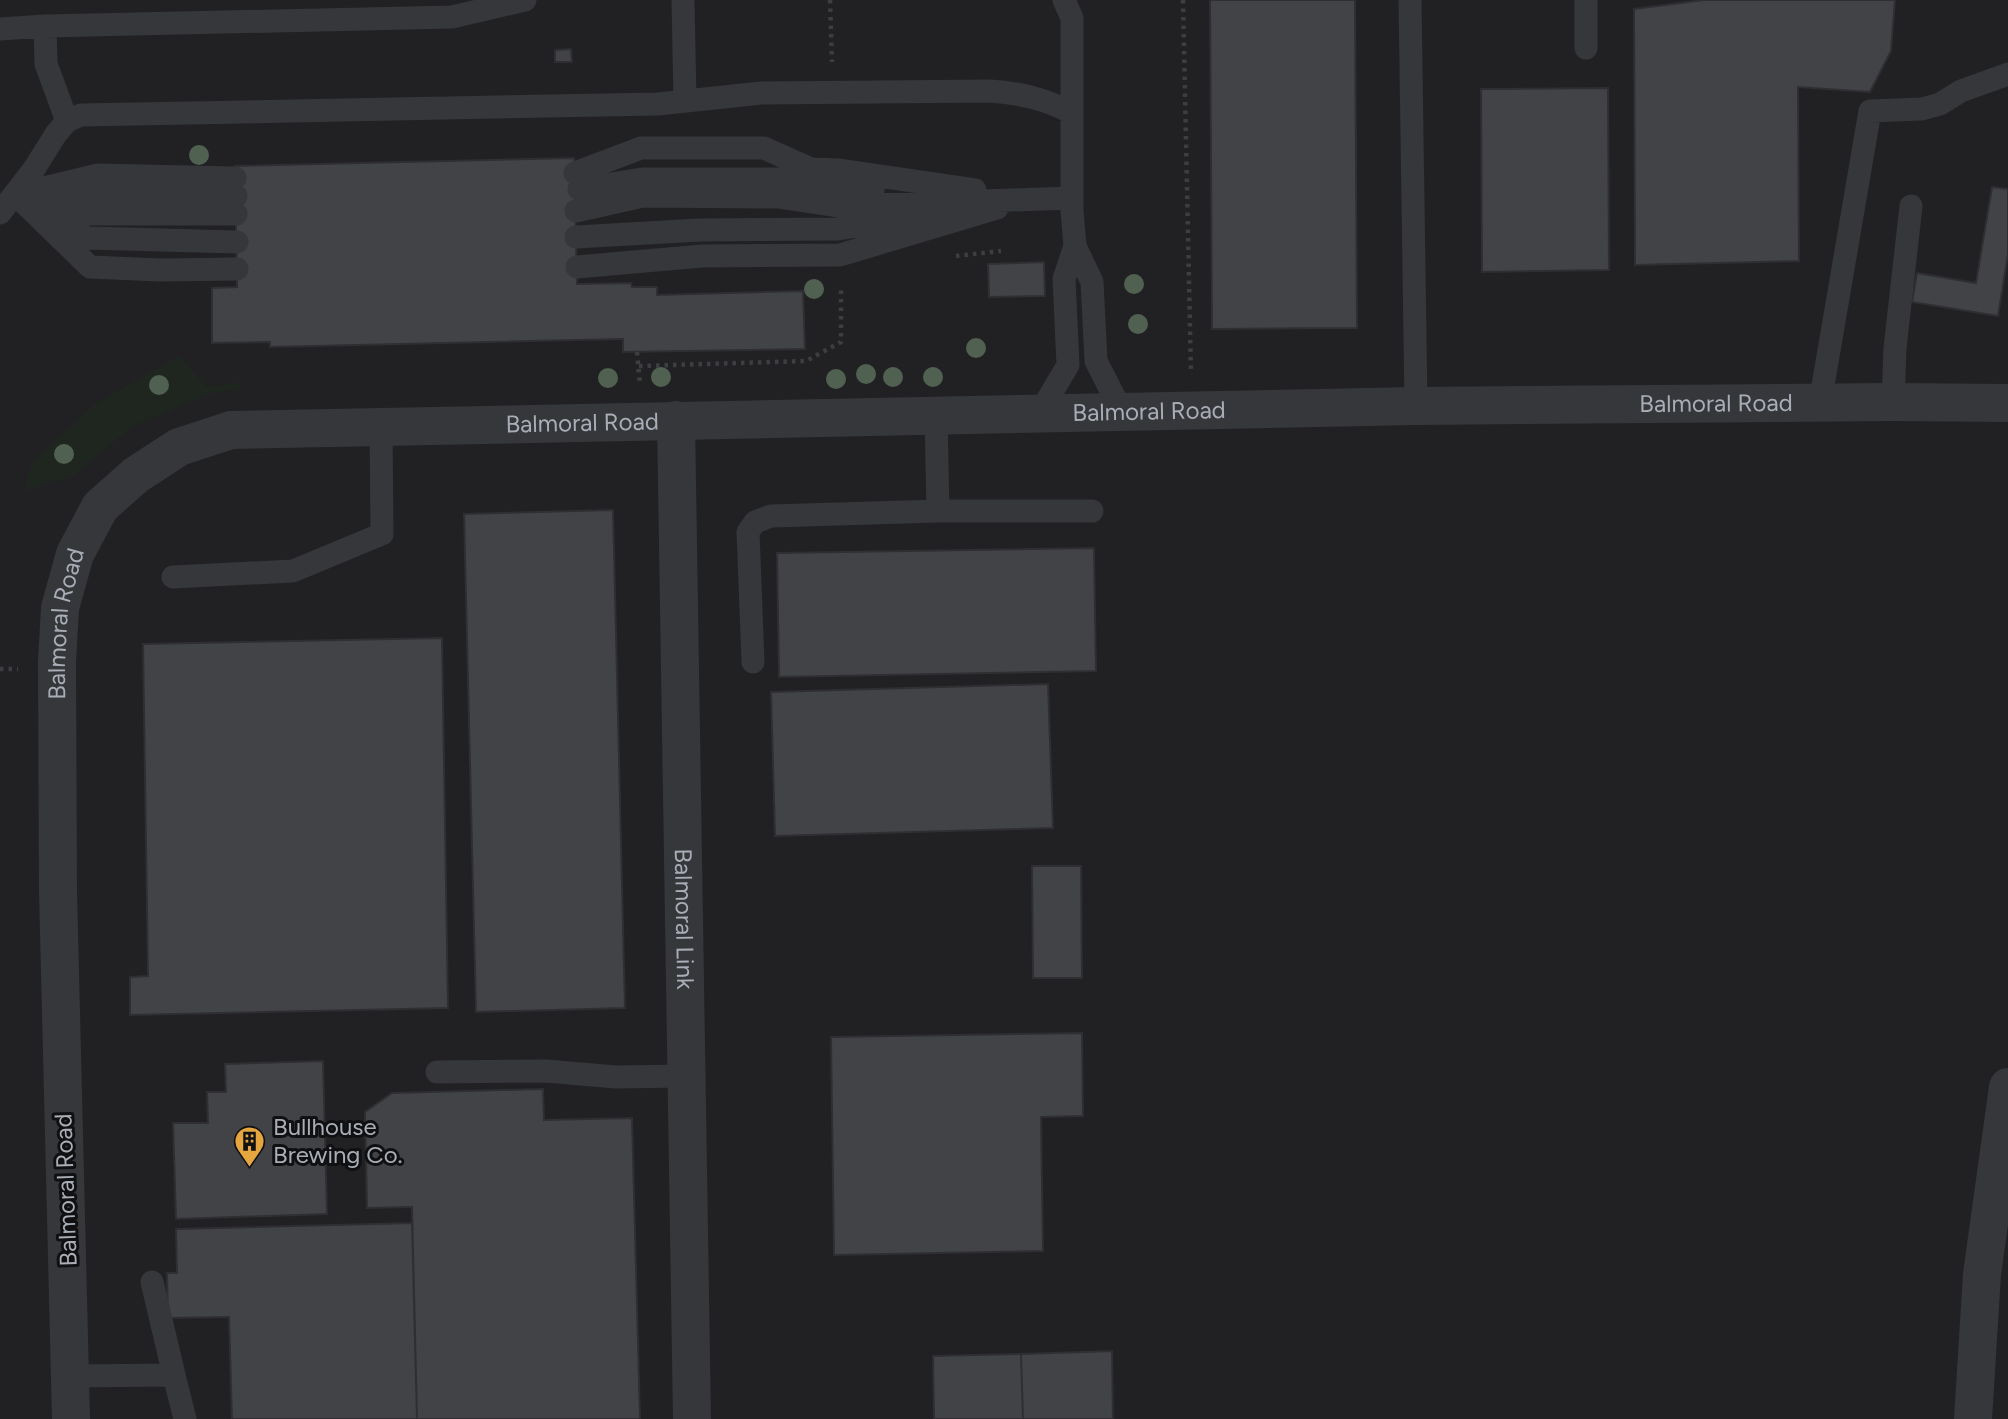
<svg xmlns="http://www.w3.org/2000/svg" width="2008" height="1419" viewBox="0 0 2008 1419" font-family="Figtree,sans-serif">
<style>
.built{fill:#212124}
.green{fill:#1f2620}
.building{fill:#424347;stroke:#2f2f33;stroke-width:2}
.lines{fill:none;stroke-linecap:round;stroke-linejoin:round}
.path{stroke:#3c3e42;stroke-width:4.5;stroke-dasharray:3.5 5;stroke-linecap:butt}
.service{stroke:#36373b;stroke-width:23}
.minor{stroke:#36373b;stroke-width:38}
.tertiary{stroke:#36373b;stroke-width:38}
.tree{fill:#506151}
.labels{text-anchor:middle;stroke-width:6;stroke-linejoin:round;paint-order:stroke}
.street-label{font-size:24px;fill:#a8adb6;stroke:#101012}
.poi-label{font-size:24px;fill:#a8adb6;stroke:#101012;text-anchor:start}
</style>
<rect width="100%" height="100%" fill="#151517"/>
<path class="built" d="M0,0H2008V1419H0Z"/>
<path class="green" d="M179,356L206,387L243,382L238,390L212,393L131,427L76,474L25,491L31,464L92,406Z"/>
<path class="building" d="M1210,0H1355L1357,328L1212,329Z
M1704,0H1895L1891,51L1870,92L1798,87L1799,261L1635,265L1634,9Z
M571,49L572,62H555V50Z
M1608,88L1609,270L1482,272L1481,89Z
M574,158L577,284L631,283L632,287H657V295L803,291L805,349L623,352V339L270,347V342L212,343V288L237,287L235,166Z
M1992,187L2008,189V254L1998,316L1912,302L1917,273L1976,283Z
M1044,262L1045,296L989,297L988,264Z
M613,510L625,1008L476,1012L464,514Z
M1094,548L1096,671L779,677L777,553Z
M442,638L448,1008L130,1015V977L148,976L143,644Z
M1048,684L1053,828L775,836L771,692Z
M1032,866H1081L1082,978H1033Z
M1082,1033L1083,1116L1041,1117L1043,1251L834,1255L831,1037Z
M323,1061L327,1214L176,1219L173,1123H208L207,1092H226L225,1064Z
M543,1089L544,1120L632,1118L640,1419H417L412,1207L367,1208L365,1112L392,1093Z
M412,1223L417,1419H232L229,1317L168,1318L167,1273H177L176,1229Z
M1112,1351L1113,1419H1023L1021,1354Z
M1021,1354L1023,1419H934L933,1356Z"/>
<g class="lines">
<path class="path" d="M830,0L832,62
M1183,0L1191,374
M956,256L1001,251
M637,352L640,385
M639,366L806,361L841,342V287
M0,669H18"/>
<path class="service" d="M683,0L685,101
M1064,0L1072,18V113
M1410,0L1416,406
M0,29L45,26
M1586,48V0
M67,121L46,64L45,26L452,17L525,0
M575,173L641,148H764L811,169L838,170L975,190
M579,189L642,179H787L837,187L873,189
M19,194L98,175L235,178
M57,194L236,196
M16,195L90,267L160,270L237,269
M42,202L90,214H236
M576,211L643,196L778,197L838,206L1072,198
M0,213L34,169L56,134L67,121L81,115L658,104L761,93L990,91C1021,93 1045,99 1072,113V211L1075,246L1092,282L1096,361L1122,412
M51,216L87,238L237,242
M576,237L700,230L838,229L927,215
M577,267L702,256L840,255L997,208
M1893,402L1895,348L1911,206
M1820,403L1870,111L1922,109L1940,104L1961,91L2008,74
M1039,414L1068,365L1064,279L1075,246
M936,416L938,511
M173,577L293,571L382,534L381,427
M753,662L748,532L755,522L771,516L938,511H1092
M437,1072L546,1071L616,1077L686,1076
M152,1282L174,1375
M70,1376L174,1375L185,1419"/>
<g class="minor">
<path id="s1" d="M676,420L692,1419"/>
<path id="s2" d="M71,1419L58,891L57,662L60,608L75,554L100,507L136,475L179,447L231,430L381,427L1416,406L1893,402L2008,403"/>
</g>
<path class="tertiary" d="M1973,1419L1982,1274L2008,1087"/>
</g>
<g class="tree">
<circle cx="199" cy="155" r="10"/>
<circle cx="1134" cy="284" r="10"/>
<circle cx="814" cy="289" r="10"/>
<circle cx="1138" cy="324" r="10"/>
<circle cx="976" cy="348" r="10"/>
<circle cx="866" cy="374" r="10"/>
<circle cx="661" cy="377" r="10"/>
<circle cx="893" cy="377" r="10"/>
<circle cx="933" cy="377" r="10"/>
<circle cx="608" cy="378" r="10"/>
<circle cx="836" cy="379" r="10"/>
<circle cx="159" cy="385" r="10"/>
<circle cx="64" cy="454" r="10"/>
</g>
<defs>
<symbol id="building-pin" viewBox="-11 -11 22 30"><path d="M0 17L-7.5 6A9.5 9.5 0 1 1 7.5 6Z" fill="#e5a53f" stroke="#101012"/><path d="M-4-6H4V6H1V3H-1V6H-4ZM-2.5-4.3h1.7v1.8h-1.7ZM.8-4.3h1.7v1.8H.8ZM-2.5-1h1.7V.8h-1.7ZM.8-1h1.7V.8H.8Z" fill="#111"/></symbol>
</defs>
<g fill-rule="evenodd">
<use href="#building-pin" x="232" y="1124" width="35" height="47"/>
</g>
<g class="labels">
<g class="street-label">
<text dy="8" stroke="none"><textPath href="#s2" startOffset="2560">Balmoral Road</textPath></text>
<text dy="8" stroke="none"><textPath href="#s2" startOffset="1993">Balmoral Road</textPath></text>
<text dy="8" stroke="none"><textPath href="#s2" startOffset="1426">Balmoral Road</textPath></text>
<text dy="8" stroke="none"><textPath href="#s2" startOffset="796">Balmoral Road</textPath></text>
<text dy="8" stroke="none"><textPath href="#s1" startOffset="499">Balmoral Link</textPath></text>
<text transform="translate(66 1190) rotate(-92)" y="8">Balmoral Road</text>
</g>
<g class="poi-label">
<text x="273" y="1135">Bullhouse<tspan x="273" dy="28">Brewing Co.</tspan></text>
</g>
</g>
</svg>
